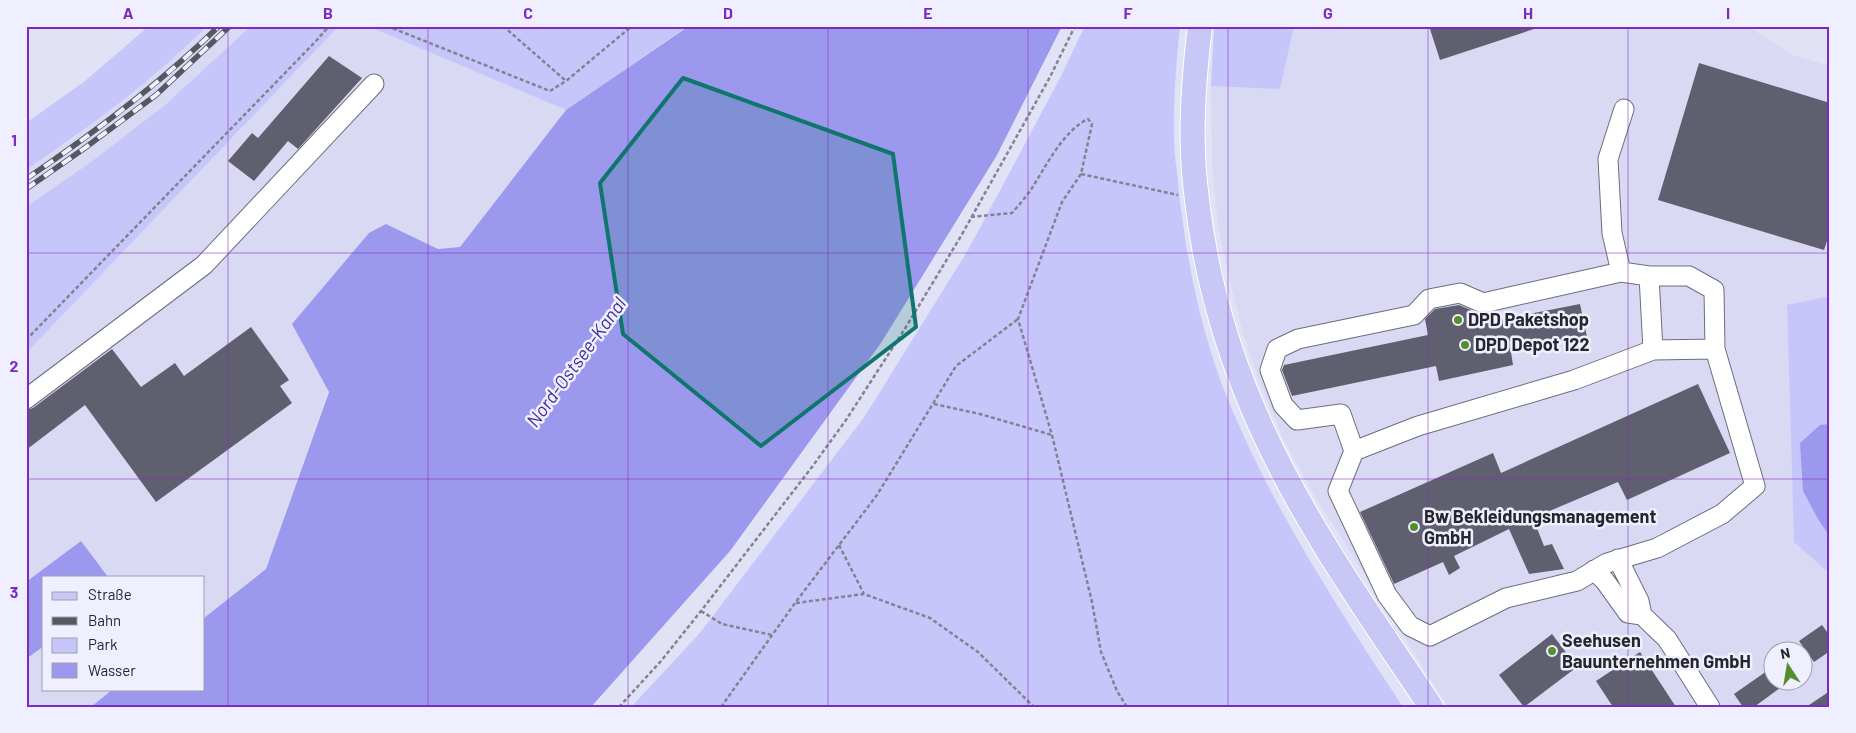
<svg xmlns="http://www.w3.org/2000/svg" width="1856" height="733" viewBox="0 0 1856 733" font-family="Barlow,sans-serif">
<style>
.built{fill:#d9d9f4;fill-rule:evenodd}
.green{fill:#c6c6fb}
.water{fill:#9c98ee}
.building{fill:#5f5f70}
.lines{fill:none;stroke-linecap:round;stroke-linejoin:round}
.minor-casing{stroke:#6d6d7e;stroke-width:21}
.major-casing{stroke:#fff;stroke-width:26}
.path{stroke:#828390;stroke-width:2.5;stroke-dasharray:4 2.5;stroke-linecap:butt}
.minor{stroke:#fff;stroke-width:19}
.major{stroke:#c8c7f5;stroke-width:24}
.rail-casing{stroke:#565761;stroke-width:5.5}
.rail{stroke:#efefff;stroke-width:4;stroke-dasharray:11;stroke-linecap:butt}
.marked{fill:#0f766e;fill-opacity:0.2;stroke:#0f766e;stroke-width:4;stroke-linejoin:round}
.grid{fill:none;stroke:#7b2cbf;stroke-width:1;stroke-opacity:0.55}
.poi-dot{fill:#558f2d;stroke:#efefff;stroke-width:2}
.labels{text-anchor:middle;stroke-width:5;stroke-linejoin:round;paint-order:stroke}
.poi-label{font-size:18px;font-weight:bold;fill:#26262d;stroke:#efefff;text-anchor:start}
.water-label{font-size:19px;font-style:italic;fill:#413092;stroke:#efefff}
.neatline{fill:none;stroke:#7b2cbf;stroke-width:2}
.grid-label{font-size:16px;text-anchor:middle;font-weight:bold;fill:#7b2cbf}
</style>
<rect width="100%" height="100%" fill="#e1e2f5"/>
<path class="built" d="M207,26H251L165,105L91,162L26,207V170L75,137L143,83L191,43Z
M339,26H368L566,110L460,247L438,249L386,224L266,569L204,618V577H44V689H113L91,707H26V353Z
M1294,26H1747L1795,56L1830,66V296L1787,306L1794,542L1830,574V707H1448L1313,493L1282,436L1260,383L1243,333L1228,273L1218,226L1212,165L1211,86L1280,88ZM1774,650H1804V680H1774Z"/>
<path class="green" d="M149,26H207C153,81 89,127 26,170V123L85,81Z
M251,26H339L29,350L26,345V207L91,162L165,105Z
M368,26H688L566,110Z
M1085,26H1180C1176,64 1173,102 1174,139C1174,157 1178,175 1179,192C1187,265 1202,337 1230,405C1275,512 1339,610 1403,707H631L699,634L865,416L968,250L1058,82Z
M1214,26H1294L1280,89L1211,86Z
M1830,296V574L1794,542L1787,305Z"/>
<path class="water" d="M689,26H1062L997,155L881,343L730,551L591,707H91L113,689H204V618L266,569L329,392L292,324L369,233L386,224L438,249L460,247L566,110Z
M1830,424V537L1818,519L1803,491L1800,443L1820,425Z
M81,541L108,577H44V646L26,659V582Z"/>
<path class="building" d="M1429,26H1537V28L1440,60Z
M329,56L362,78L298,149L288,141L254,181L228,161L252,133L258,138Z
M1699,63L1830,103V232L1824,250L1658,200Z
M1580,304L1587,337L1511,352L1513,365L1439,381L1436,366L1292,396L1282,370L1284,365L1428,335L1425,319L1435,309L1459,305L1471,310L1474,325Z
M251,327L289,380L280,386L292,403L156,502L85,405L26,450V410L33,408L112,349L141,387L175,363L184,376Z
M1698,384L1730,453L1627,500L1618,482L1533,518L1544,546L1552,544L1564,569L1529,574L1509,529L1454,556L1460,568L1449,575L1443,562L1394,584L1360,512L1493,453L1501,473Z
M1822,625L1830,636V651L1814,662L1799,641Z
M1552,634L1577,667L1524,707L1499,675Z
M1640,652L1676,707H1613L1596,681Z
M1774,666V680H1791L1754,707H1743L1734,694Z
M1830,691V707H1806Z"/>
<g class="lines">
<defs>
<path id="minor" d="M1621,272L1649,276H1689L1714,290L1715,349L1755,486L1722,514L1657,548L1607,563L1577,581L1506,598L1430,636L1410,626L1387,595L1338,491L1354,451L1341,414L1297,420L1283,405L1270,370L1277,349L1298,339L1414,315L1429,299L1460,293L1483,303Z
M1621,272L1612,233L1608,159L1624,109
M1649,276L1653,350
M26,399L204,265L374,84
M1354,451L1418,426L1574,380L1653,350L1715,349
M1618,559L1639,601L1642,615L1667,639L1710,707
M1594,570L1605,581L1628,613L1642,615"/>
<path id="major" d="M1200,26C1193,84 1189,142 1197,200C1206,279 1229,357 1262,429C1307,528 1371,617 1431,707"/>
</defs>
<use href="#minor" class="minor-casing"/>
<use href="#major" class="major-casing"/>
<path class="path" d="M387,26L550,91L566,81
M503,26L566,81L632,26
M1081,174L1062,202L1018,319L1052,435L1092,602L1101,652L1117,691L1127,707
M971,217L1012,213C1019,205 1026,197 1032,188C1046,166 1064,130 1088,119L1092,124L1081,174L1178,195
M26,340L316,41L329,26
M934,404L980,414L1052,435
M839,545L864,594
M796,603L864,594L930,618L978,652L1034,707
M701,611L722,624L772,635
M619,707L661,661L701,611L812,467L846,420L906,327L961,236L1050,77L1075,26
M721,707L795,603L877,495L956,366L1018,319"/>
<use href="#minor" class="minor"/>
<use href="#major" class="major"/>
<defs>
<path id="rail" d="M26,179C94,133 160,84 219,26
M26,189L82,150L156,95L230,26"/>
</defs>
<use href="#rail" class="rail-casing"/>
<use href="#rail" class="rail"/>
</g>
<path class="marked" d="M683,78L893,154L916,327L761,446L623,334L600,183Z"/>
<path class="grid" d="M228,26V707M428,26V707M628,26V707M828,26V707M1028,26V707M1228,26V707M1428,26V707M1628,26V707M26,253H1830M26,479H1830"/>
<g class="poi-dot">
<circle cx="1458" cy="320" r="5"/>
<circle cx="1465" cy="345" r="5"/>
<circle cx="1414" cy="527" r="5"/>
<circle cx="1552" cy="651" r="5"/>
</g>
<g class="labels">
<g class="poi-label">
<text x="1468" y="326">DPD Paketshop</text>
<text x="1475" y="351">DPD Depot 122</text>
<text x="1424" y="523">Bw Bekleidungsmanagement<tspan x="1424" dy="21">GmbH</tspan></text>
<text x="1562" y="647">Seehusen<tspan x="1562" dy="21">Bauunternehmen GmbH</tspan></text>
</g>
<g class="water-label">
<text transform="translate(576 362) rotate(-54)" y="7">Nord-Ostsee-Kanal</text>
</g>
</g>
<rect width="1856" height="733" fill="none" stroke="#efefff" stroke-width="55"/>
<rect x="42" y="576" width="162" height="115" fill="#efefff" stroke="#9f9fab"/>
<rect x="52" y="592" width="25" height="8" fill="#c8c7f5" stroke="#9f9fab"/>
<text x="88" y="600" font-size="15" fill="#26262d">Straße</text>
<rect x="52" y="617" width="25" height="8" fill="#565761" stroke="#9f9fab"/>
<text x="88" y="626" font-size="15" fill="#26262d">Bahn</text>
<rect x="52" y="638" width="25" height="15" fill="#c6c6fb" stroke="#9f9fab"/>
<text x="88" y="650" font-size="15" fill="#26262d">Park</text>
<rect x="52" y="663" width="25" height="15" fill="#9c98ee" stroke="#9f9fab"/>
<text x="88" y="676" font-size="15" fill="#26262d">Wasser</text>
<g transform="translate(1788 666) rotate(348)"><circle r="24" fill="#efefff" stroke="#9f9fab"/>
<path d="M0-4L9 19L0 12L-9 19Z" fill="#558f2d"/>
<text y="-8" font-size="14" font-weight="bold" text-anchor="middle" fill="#26262d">N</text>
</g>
<rect x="28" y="28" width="1800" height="678" class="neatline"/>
<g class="grid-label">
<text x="128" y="19">A</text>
<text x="328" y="19">B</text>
<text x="528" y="19">C</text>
<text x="728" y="19">D</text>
<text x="928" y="19">E</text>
<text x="1128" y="19">F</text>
<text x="1328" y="19">G</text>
<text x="1528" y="19">H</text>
<text x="1728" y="19">I</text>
<text x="14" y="146">1</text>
<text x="14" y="372">2</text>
<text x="14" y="598">3</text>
</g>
</svg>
